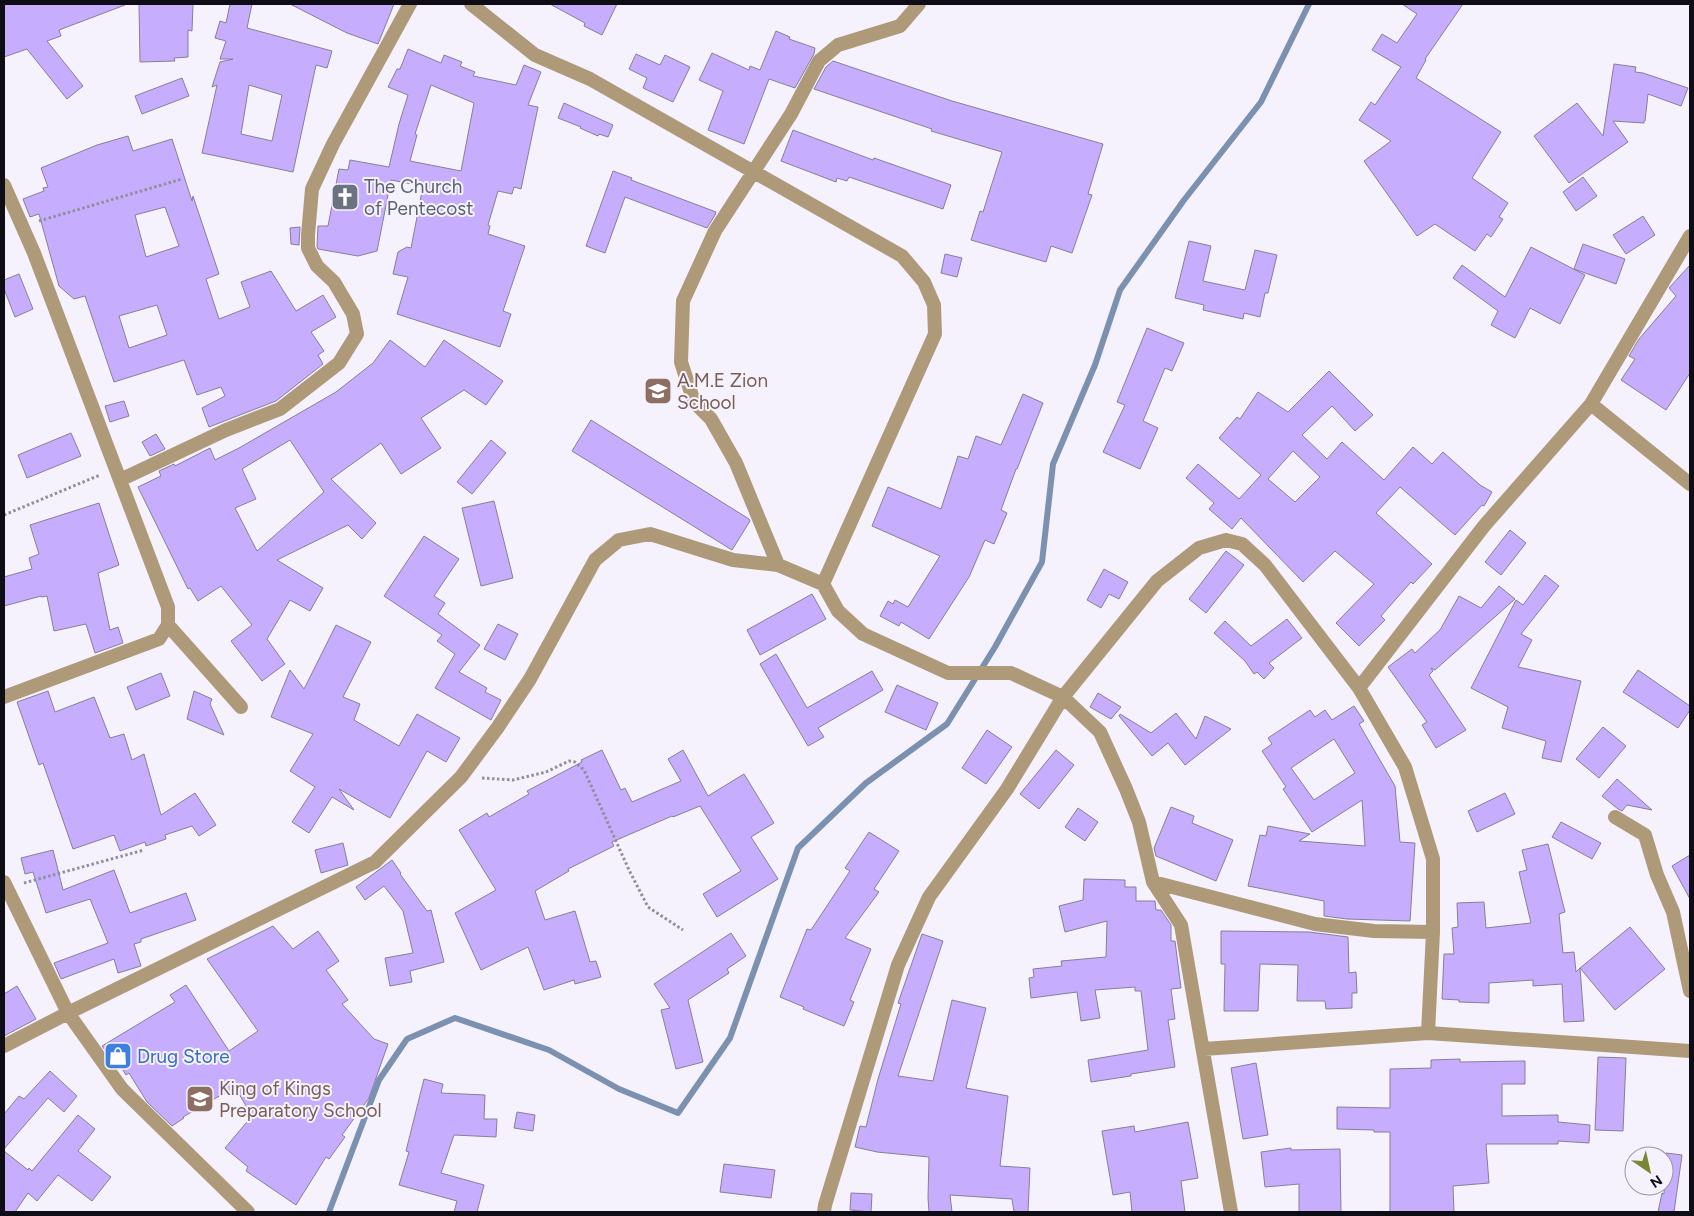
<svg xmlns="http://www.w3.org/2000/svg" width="1694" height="1216" viewBox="0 0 1694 1216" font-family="Figtree,sans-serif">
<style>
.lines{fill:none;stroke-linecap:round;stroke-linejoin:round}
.stream{stroke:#7c90b0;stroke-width:6}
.building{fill:#c6adfe;stroke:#867f98;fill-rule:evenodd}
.path{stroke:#918f99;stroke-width:3;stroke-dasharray:2.5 2.5;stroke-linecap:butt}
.minor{stroke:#ae9979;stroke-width:14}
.labels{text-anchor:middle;stroke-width:4;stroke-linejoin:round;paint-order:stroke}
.worship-label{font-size:19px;fill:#5b616d;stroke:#f5f2fe;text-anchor:start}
.education-label{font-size:19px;fill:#785e54;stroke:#f5f2fe;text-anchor:start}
.shop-label{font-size:19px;fill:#366cbe;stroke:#f5f2fe;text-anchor:start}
</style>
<rect width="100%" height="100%" fill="#f5f2fe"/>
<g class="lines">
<path class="stream" d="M329,1212L379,1080L407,1039L455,1018L549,1050L619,1089L678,1113L730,1038L798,848L866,783L947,724L995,647L1042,562L1053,464L1095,365L1120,290L1184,200L1261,102L1309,4"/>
</g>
<path class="building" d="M4,4H124L125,5L59,30L61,36L47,41L83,86L67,99L27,49L4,57Z
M139,4H193L192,31L188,30V57L174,58L175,61L140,62Z
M230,4H252L247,28L332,51L327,68L316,65L293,172L202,153L217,85L212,87L220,62L233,59H220L226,41L215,38L220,21L226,23ZM249,85L282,95L272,141L241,134Z
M290,4H394L378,44L347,33Z
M550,4H617L602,35L584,26L585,23Z
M1402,4H1463L1425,59L1426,60L1416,78L1501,132L1472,178L1508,203L1499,217L1503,219L1491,237L1487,234L1475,251L1435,224L1417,236L1364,161L1391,141L1359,120L1371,102L1375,105L1401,67L1372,50L1382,34L1397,43L1417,14Z
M776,31L790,37L789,39L815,48L814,54L795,88L769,79L744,144L708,130L723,91L699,80L712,53L749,70L750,66L760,70Z
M408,49L441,63L444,55L462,62L460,66L475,72L473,76L516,85L524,65L541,72L528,105L538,107L521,189L514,187L512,194L498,191L488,225L490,226L488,234L525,246L503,311L511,314L500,347L397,314L408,277L393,274L398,252L407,247L411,248L423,186L391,180L377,251L358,256L318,249L317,246L318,226H328L339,169L348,170L350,160L389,167L399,124L408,95L388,87L397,69H400ZM431,85L474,103L461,171L410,161L417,135L415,134Z
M636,54L660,65L665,55L690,67L673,102L643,88L647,78L629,69Z
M833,61L952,101L1103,144L1088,194L1092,195L1072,253L1051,246L1046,262L971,240L980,211L983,212L1002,152L931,131L932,129L814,89L826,67Z
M1614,64L1636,67L1635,72L1643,73L1688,88L1681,106L1648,94L1645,121H1644V123L1613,121L1628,142L1569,183L1534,136L1577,103L1603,136Z
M182,78L189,96L142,114L135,96Z
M564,103L613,125L608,137L599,134L598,136L580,128L581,127L558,118Z
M793,130L873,160L874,158L951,185L943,209L849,177L847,181L837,178L836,182L781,161Z
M128,136L133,151L172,139L192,201L193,196L219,274L206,279L219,319L250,307L241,282L271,271L296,311L323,295L336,317L311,332L324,351L318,355L323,364L276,401L209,427L202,408L225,396L221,387L197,395L184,360L114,382L85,296L74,299L59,286L39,214L30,217L23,199L44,191L43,188L48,187L41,168L97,145ZM165,207L179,246L146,257L135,215ZM157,305L167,335L129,348L119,316Z
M613,171L632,178L631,180L716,212L715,215L707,228L625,197L605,253L586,246Z
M1583,177L1597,196L1576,211L1563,192Z
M1643,216L1655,235L1626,254L1613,235Z
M300,227L299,245L291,244L290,228Z
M1189,241L1211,246L1203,281L1245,290L1255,250L1277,255L1268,293H1265L1260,317L1244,313L1243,319L1203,310L1204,305L1175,298Z
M1583,244L1625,259L1616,284L1574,269Z
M1531,247L1585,275L1560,324L1530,308L1515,338L1491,325L1498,311L1453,278L1462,265L1505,297Z
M945,254L962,258L957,277L941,273Z
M1690,265V373L1666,410L1621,380L1635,359L1629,356L1639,339L1676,296L1669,288Z
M19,274L33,309L15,317L4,289V280Z
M1147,328L1184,343L1172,371L1165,368L1143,421L1158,428L1140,469L1103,452L1125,405L1117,402Z
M390,340L425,367L444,340L503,381L486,405L464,390L421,418L441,448L401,474L381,443L331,479L376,523L362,539L348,525L277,560L323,588L310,611L290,600L267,639L285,664L262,681L231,641L252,625L221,586L198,601L190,588L188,589L138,487L161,476L159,471L174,464L175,466L210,448L215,460L239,448L336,392L373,363ZM290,440L324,492L257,551L235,508L256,499L242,469Z
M1329,371L1373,415L1355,431L1332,406L1302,435L1327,459L1342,442L1384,480L1413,447L1432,464L1443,452L1480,485L1492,492L1484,506L1482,505L1455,535L1400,487L1376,513L1432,564L1413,584L1411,582L1381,616L1385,620L1359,646L1336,623L1374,584L1335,551L1303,582L1241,518L1232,529L1209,509L1214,503L1186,478L1198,464L1239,499L1261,475L1219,438L1237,417L1240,419L1258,392L1288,412ZM1293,451L1320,477L1295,502L1268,479Z
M1023,394L1043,403L1017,469H1016L1001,510L1007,513L994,544L985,540L969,577L929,639L901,622L899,626L880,616L888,601L893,604L895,600L908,607L940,556L872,526L888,487L941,509L958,456L968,459L976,436L1001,445Z
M124,401L129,416L110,422L105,406Z
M591,420L749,519L750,521L732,550L572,451Z
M71,433L81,456L27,478L18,455Z
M156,434L165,449L150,456L142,442Z
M491,440L506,453L472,494L457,482Z
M494,501L513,578L481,586L462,508Z
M99,503L119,565L98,573L110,630L118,627L123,643L95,653L86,624L54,631L47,596L41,597V596L4,606V577L32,569L29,558L39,554L30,525Z
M1510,530L1526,543L1501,575L1485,562Z
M424,536L459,559L434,596L445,603L438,614L480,645L459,672L487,688L485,692L501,700L491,720L435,688L455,654L437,641L442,635L384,596Z
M1226,551L1244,565L1206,613L1189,599Z
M1104,569L1128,582L1119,599L1109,594L1101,608L1087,600Z
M1545,575L1559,586L1521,634L1532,640L1518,667L1581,681L1561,762L1542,758L1546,741L1502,728L1508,707L1471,688L1516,600L1523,605Z
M1499,586L1515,599L1435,670L1431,668L1433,671L1429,675L1466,730L1436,748L1422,725L1427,722L1388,667L1412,649L1415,653L1440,630L1459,596L1481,608Z
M812,594L826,619L760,655L747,630Z
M1287,619L1302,638L1269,663L1274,668L1264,679L1257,672L1254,674L1245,661L1214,633L1225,621L1251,646Z
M498,624L518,634L505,660L484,649Z
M336,625L371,642L343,697L360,704L354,720L399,746L417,714L460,738L446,762L427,751L390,818L339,789L354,810L332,797L309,833L292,822L315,787L290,771L313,734L271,717L290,670L304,689Z
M776,654L807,708L872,671L883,690L818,728L824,737L808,746L760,664Z
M1638,670L1690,706V710L1678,728L1623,692Z
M161,673L170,696L136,710L127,687Z
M897,685L938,703L926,730L885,712Z
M48,691L55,712L94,697L110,738L124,734L132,760L144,754L161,815L195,793L216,825L199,836L192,826L165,835L166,839L146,846L145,842L120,851L114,835L73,849L43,763L39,765L17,702Z
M194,691L212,699L210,704L224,735L187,719Z
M1098,693L1121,707L1111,719L1090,707Z
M1354,706L1364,721L1359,724L1395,786L1400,842L1415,843L1410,921L1347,919L1324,916V901L1248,886L1260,835L1266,836L1268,826L1310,834L1299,841L1365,846L1362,800L1312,832L1283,789L1286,787L1262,751L1272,744L1268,738L1310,710L1315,717L1325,710L1332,720ZM1334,739L1355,773L1314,800L1291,768Z
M1176,713L1196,739L1205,716L1231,729L1185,765L1168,743L1152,756L1119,716L1120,714L1151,733Z
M1603,727L1626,746L1599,778L1576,759Z
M987,730L1012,747L986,784L962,768Z
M602,750L621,790L625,788L632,802L681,781L668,759L683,750L708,796L744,774L774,823L751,837L778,879L717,917L703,894L741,871L700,806L673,817L672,816L612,842L614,846L568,869L569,871L535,891L545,920L575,911L590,962L596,961L601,977L575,984L574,980L544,990L528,947L481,970L455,913L496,890L459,830L487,813L489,817L529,794L527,791L582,762L581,760Z
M1056,750L1074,765L1039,809L1020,794Z
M1617,779L1652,810L1627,805L1622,811L1618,809L1602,796Z
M1505,793L1515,814L1477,832L1468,811Z
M1171,807L1194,816L1192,823L1233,840L1216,881L1156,856L1154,848Z
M1078,808L1098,822L1085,841L1065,827Z
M1561,822L1601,843L1592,859L1552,837Z
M869,832L899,851L874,889L879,892L845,938L871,949L850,1000L854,1002L844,1026L803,1009L804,1007L780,997L807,929L811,930L850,871L845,868Z
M343,843L348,865L321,873L315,850Z
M1548,844L1565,912L1559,914L1563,953L1574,952L1576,972L1580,968L1584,1021L1564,1022L1562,984L1533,986V980L1489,983V1003L1459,1002V1000L1442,999L1444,954H1454L1452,928L1458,927L1457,903L1484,902L1486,928L1531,923L1519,872L1527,870L1522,850Z
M53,850L63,890L114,870L130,913L186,893L196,920L141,939V942L134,944L141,966L118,973L114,959L61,979L54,963L108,943L90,899L46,913L33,872L25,874L21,858Z
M1690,855V899L1672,866Z
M392,860L401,873L400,874L427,911L431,910L444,962L410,971L412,982L390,986L385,958L413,953L403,911L384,886L365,900L356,887Z
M1084,879L1125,880V887H1136V901H1155L1156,910H1161L1171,925V941H1175L1181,988L1171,989L1175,1019L1168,1020L1175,1067L1131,1074V1076L1091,1082L1088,1060L1148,1050L1141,991H1135V987L1095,990L1100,1018L1081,1021L1077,992L1031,998L1029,978L1034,977L1033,969L1062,966L1061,961L1106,957L1107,921L1065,932L1059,906L1083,900Z
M273,926L293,949L318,931L339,961L326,970L348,1000L342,1004L374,1039L388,1044L369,1098L342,1135L345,1137L329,1159L326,1157L296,1205L246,1171L248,1167L225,1148L252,1116L235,1087L183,1117L184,1118L172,1126L147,1102L129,1073L126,1075L116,1059L113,1061L102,1046L175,1002L170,995L186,985L229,1051L258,1031L207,959Z
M1630,927L1665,969L1615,1010L1580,968Z
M1221,931L1309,932L1348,937L1349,973L1356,972L1357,993H1352V1008L1326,1009L1325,1001H1297L1298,965L1260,964L1258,1011H1224L1225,964H1221Z
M731,933L746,956L727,969L729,973L688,1000L703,1062L676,1069L661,1010L670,1008L654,984Z
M922,934L943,941L898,1076L933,1081L952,1000L986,1008L966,1088L1008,1096L1000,1166L1030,1168L1028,1212H1014L1012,1199L950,1195L952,1212H929L928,1198L929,1157L877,1152L855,1147L860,1126L866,1127L878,1079L901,1004L898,1003Z
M17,986L36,1019L4,1036V994Z
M1598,1057L1626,1058L1623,1131L1595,1130Z
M1460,1059V1062L1525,1061V1084H1502V1116L1558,1115V1122L1590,1125L1589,1143L1558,1141V1144H1486L1489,1183L1453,1186L1454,1212H1390V1132H1374V1130L1337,1129V1107L1390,1108V1069L1431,1068V1060Z
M1256,1063L1268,1135L1243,1139L1231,1068Z
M50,1071L77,1096L64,1112L48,1098L4,1149V1114L19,1096L24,1099Z
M424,1079L443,1084L441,1093L485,1095L484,1119H497L496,1137L454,1135L441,1173L484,1185L477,1212H454L457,1201L399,1185L409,1152L406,1151Z
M517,1112L535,1115L533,1131L514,1128Z
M78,1115L95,1129L78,1151L111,1177L92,1201L58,1175L37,1201L28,1193L15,1212H4V1151L28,1170L29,1168L32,1171Z
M1188,1122L1198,1178L1181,1181L1185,1212H1132L1130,1192L1113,1195L1102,1131L1134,1126L1135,1132Z
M1291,1148V1150L1340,1149L1341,1212H1299V1184L1265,1187L1261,1152Z
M1666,1153L1682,1155L1674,1212H1658L1662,1193L1664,1194Z
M724,1164L775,1170L771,1198L720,1192Z
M851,1193L872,1194L871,1212L850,1210Z"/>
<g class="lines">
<path class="path" d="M39,221L182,179
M4,515L100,475
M482,778L513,780L546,772L569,761L575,762L584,770L629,870L648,907L683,930
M24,883L144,850"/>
<path class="minor" d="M471,4L535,55L590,79L902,256L924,282L934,305L935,334L823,584L838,611L863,634L948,673H1011L1063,697L1007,789L929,897L898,965L825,1205L824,1212
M4,185L34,253L168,607V625L159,639L4,697
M1591,404L1690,484
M120,480L226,430L280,409L339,363L357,334L353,314L334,282L317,266L308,248V235L312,189L333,144L410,4
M778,565L736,463L711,419L694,402L681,362L683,301L715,231L791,114L819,61L838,45L900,26L919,4
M168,625L241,707
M1359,688L1484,526L1591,404L1690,236
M1615,817L1645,835L1657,875L1673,912L1690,991
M4,882L68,1013L122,1089L248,1212
M1153,882L1315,924L1374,931L1433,932
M4,1046L68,1013L375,862L461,777L498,727L530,679L595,560L619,540L650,534L733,560L778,565L823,584
M1204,1049L1428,1033L1690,1051
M1231,1212L1181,925L1153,882L1139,822L1126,789L1100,732L1063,697L1157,581L1199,548L1226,540L1242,544L1265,565L1359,688L1405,767L1433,859V932L1428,1033"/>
</g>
<defs>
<symbol id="church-square" viewBox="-11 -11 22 22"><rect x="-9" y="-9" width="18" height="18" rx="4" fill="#6b7280" stroke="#f5f2fe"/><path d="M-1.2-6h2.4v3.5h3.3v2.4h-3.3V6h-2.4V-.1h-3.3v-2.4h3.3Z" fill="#fff"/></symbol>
<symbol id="school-square" viewBox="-11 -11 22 22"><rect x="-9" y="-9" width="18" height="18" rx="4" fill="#8d6e63" stroke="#f5f2fe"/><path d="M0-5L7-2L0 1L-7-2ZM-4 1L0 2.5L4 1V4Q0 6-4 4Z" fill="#fff"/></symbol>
<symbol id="shop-square" viewBox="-11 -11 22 22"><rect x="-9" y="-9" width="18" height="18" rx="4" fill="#3f7fe0" stroke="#f5f2fe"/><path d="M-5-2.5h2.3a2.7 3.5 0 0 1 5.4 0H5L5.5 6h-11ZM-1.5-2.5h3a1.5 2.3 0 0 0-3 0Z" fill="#fff"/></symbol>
</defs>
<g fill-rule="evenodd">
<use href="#church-square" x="329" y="181" width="32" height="32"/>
<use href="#school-square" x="642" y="375" width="32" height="32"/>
<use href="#shop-square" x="102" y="1040" width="32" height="32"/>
<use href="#school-square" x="184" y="1083" width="32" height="32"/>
</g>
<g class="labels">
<g class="worship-label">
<text x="364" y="193">The Church<tspan x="364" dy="22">of Pentecost</tspan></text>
</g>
<g class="education-label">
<text x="677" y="387">A.M.E Zion<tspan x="677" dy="22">School</tspan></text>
<text x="219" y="1095">King of Kings<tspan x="219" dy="22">Preparatory School</tspan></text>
</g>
<g class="shop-label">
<text x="137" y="1063">Drug Store</text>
</g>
</g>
<rect width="1694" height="1216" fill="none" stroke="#0e0c15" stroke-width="10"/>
<g transform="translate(1649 1171) rotate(146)"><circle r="24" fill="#f5f2fe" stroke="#9996a1"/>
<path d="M0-4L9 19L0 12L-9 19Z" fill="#7a8734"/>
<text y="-8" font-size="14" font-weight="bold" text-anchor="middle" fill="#0e0c15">N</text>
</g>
</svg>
